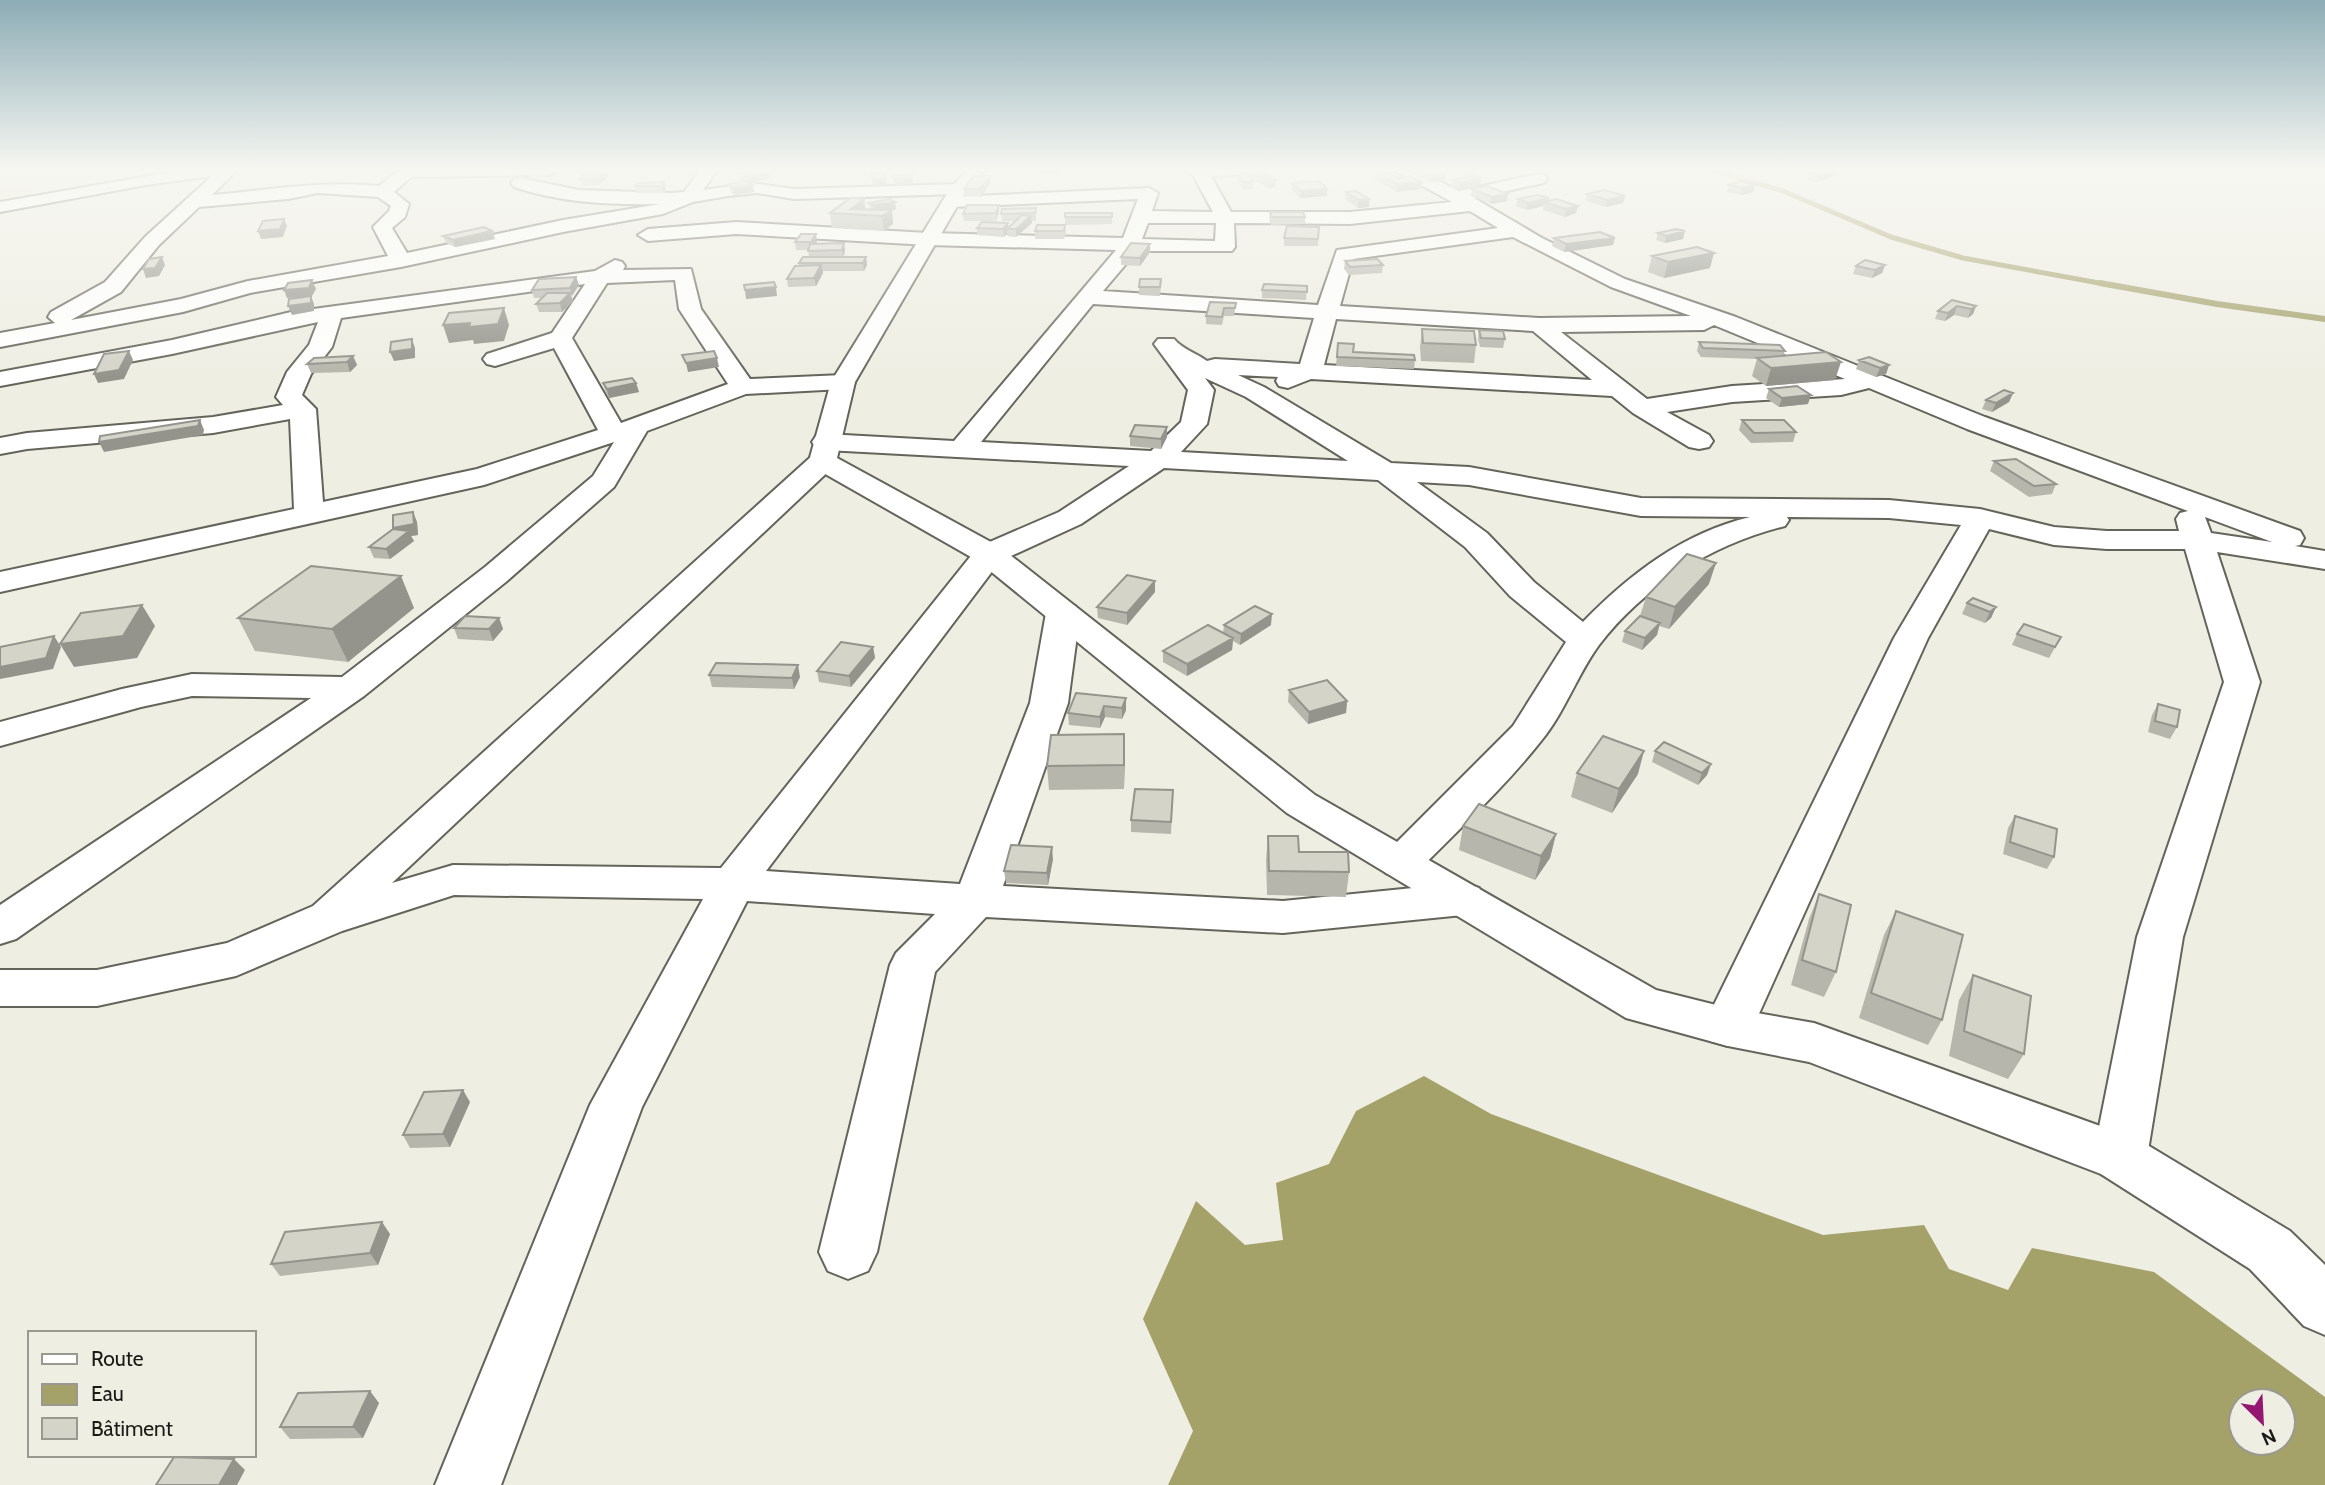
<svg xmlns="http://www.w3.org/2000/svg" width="2325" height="1485" viewBox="0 0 2325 1485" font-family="Cabin,sans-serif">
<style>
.built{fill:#e7e6d3}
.water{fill:#a4a169;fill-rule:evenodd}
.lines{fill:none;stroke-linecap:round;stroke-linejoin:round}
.stream-far1{stroke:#a4a169;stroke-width:5}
.stream{stroke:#a4a169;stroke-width:6}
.minor-casing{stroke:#65645b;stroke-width:4}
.secondary-casing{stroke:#65645b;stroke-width:4}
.minor{fill:#fff;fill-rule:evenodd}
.secondary{fill:#fff;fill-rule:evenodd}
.wall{fill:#b6b6ad}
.shaded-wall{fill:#94948d}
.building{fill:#d4d4c9;stroke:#94948d;stroke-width:2}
</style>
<rect width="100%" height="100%" fill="#eeeee3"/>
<path class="built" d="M0,169H150L153,173L0,197Z"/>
<path class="water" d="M1424,1076L1491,1114L1823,1235L1924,1225L1949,1269L2008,1290L2032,1248L2154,1272L2325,1397V1485H1168L1193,1431L1143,1319L1196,1201L1245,1245L1283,1240L1276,1183L1329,1164L1356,1111ZM2241,1401H2283V1443H2241Z"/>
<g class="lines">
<path class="stream-far1" d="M1710,169L1783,191L1891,237L1963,258L2110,285"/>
<path class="stream" d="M2100,283L2217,304L2325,319"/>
<defs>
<path id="minor" d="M188,169H238L212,195C269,190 322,180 379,186L400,169L557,170L549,175L411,177L394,192L409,204L405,217L392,228L407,253L563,220L660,204C611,205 561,203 514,187L511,183L514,179L520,178L579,190L671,193L684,192L701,169H718L703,190L752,183L794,189L959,184L968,189L959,194L794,199L757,193L728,196L693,202L663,214L563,232L401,267L250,293L183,312L0,347V333L55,323L48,317L51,312L105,282L145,237L212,176L146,185L0,212V202ZM318,193L378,197L391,206L389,211L373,227L388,256L248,281L181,299L71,320L121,292L159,245L199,207L288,199Z
M1182,169H1261L1253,174L1211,176L1231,212H1350L1452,202L1392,169H1414L1459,191L1538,174L1544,175L1547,179L1544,183L1474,198L1542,238L1625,279L1736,317L1985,417L2300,531L2304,538L2300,545L2295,546L2325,551V569L2217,552L2260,682L2183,937L2147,1157L2139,1174L2120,1180L2101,1174L2093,1157L2137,937L2224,682L2185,549H2107L2054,545L1989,529L1928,638L1753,1027L1745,1041L1728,1046L1711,1041L1703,1027L1894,638L1961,525L1889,518L1787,517L1789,520L1785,526C1713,544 1645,585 1599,645C1577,675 1565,712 1541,741C1504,788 1458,830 1416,873L1401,878L1386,873L1379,863L1386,853L1513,726L1566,642L1510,596L1465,547L1378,480L1164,468L1081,524L1000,561L766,871L960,884L1030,703L1046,613L1051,606L1063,603L1075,606L1080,613L1068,703L1003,886L1283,901L1463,883L1479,888L1485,899L1479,910L1463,915L1283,933L986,917L935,972L877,1252L868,1271L848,1279L828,1271L819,1252L890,965L896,953L935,914L747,901L642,1107L501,1485H435L590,1105L703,899L454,895L342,931L236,976L97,1006H0V970H97L227,943L313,906L813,455L823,453L833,455L837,461L833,467L392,883L453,865L721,868L978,547L1059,512L1129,466L826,450L816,448L812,442L816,436L826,434L954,441L1116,250L928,245L736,234L648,241L638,235L648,229L736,222L928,233L1123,238L1138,199L951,207L942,202L951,197L1149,188L1158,193L1152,211L1213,212L1193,175ZM1470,211L1498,228L1337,250L1318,305L1103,291L1137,251H1232L1235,247L1234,223L1350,224ZM1148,223H1216L1215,241L1142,239ZM1513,237L1611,287L1691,316L1539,318L1340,306L1353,259ZM1093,304L1314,318L1300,364L1215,359L1207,361C1196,353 1182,349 1174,339H1158L1154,344L1188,390L1181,422L1151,451L981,442ZM1336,319L1533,331L1592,380L1324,365ZM1714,325L1845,379L1732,386L1647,399L1561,332L1704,330ZM1238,375L1278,377L1276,381L1279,386L1288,388L1311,379L1612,396L1633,413L1689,447L1699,449L1709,447L1713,441L1709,435L1667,412L1732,402L1841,395L1869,388L1967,429L2188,511L2180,513L2176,519L2179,531H2107L2054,527L1980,509L1889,500L1641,498L1469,467L1391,463L1264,387ZM1205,378L1246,397L1348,461L1181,452L1207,424L1214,390ZM1417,482L1469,485L1641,516L1750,517C1683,533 1630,574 1583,622L1534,582L1487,533ZM2205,517L2272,542L2211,533Z
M615,260L622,262L625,266L623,270L691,269L701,309L750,379L843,375L852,377L855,382L852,387L843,389L746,394L647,431L614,487L507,581L364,696L16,939L0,944V905L311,698L192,696L141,707L0,746V722L122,689L192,674L342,677L485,567L593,476L614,442L484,485L0,592V572L294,509L290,419L213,433L27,449L0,454V438L27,433L213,417L283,405L276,397L287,372L309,345L318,322L172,354L0,386V372L172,340L291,312L595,271ZM675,280L679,309L728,384L621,423L572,338L607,283ZM585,284L552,333L487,354L483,359L487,364L495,366L554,348L598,430L477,469L323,502L316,409L302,395L311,374L332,347L341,318Z"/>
<path id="secondary" d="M968,169H985L966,191L855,382L837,458L1000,547L1315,795L1656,990L1728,1008L1814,1023L2139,1140L2290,1231L2325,1265V1335L2304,1326L2250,1269L2101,1174L1809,1062L1728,1046L1626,1018L1287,813L978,561L813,467L809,461L831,382L950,189Z"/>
</defs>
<use href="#minor" class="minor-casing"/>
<use href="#secondary" class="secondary-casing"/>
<use href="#minor" class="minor"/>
<use href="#secondary" class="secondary"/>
</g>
<path class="wall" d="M607,169L609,176L599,185L582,186L580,179Z
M637,169H660L658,172H638Z
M667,169H692L689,173H668Z
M1012,169H1059V173L1043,174L1038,171V169L1014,171Z
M1405,169H1443L1442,171L1446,173L1445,180L1431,182L1417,176V174L1414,175L1405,170Z
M739,173L770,178L750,183L753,185L754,192L734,195L730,191L729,184L746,182L740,180Z
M1253,173L1276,180L1275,187L1269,188L1252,180Z
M1376,173L1422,182L1421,189L1397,192L1375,180Z
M1809,173L1837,175L1816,182L1807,180Z
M1238,174L1253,182V189L1243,190L1237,181Z
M1452,180L1480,185L1459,190L1451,187Z
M1741,181L1753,192L1741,195L1727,192L1729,185Z
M664,182L666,189L664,193H636L635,186Z
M990,183L981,197L964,196V189Z
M1292,183L1327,196L1300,198L1292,190Z
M1472,189L1508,194L1507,201L1491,204L1471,196Z
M1346,192L1369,207L1358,208L1345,199Z
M1587,194L1625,196L1623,203L1606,207L1586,201Z
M864,199L865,209H870L869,203L896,209L892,210L893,224L884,231L832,228L830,213Z
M1518,199L1548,201L1578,206L1576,213L1565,217L1543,210V206L1527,210L1516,206Z
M1036,208V221H1032V223L1016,237L1007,236V233L1004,237L977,235V228L1009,227L1015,221H1002L1001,214Z
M999,212L996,221H964L963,214Z
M1270,212L1305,217V224L1271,225L1269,219Z
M1065,213H1112V224L1065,225Z
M1065,225L1066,233L1064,239H1035V231Z
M1319,227L1318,246H1284V238Z
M492,231L495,239L455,247L446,243L443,236Z
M1658,233L1683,239L1665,243L1656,240Z
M1554,238L1613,245L1564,252L1552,246Z
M795,242H817L816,244L844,243L845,251L843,257L867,265L864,271H822L823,273L816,286L788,287L787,279L799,266V263L809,257L808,250H796Z
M1150,252L1140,266L1121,265V257Z
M1652,256L1710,268L1664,278L1648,272Z
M1345,261L1383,265L1382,273L1349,275L1344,269Z
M1885,265L1882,273L1872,278L1853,274L1856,266Z
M576,277L579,285L571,296L573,301L562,312H539L536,304L542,298H534L532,290Z
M1307,286L1306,300L1262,298V290Z
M1139,287H1161L1160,296L1139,295Z
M1952,300L1976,306L1973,314L1968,318L1954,315L1945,321L1935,319L1938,311Z
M1210,302L1236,303L1234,316H1224L1222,325L1206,324V316Z
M1422,329L1476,345L1474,363L1421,361L1420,347Z
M1479,330L1505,339L1503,348L1480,347L1478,339Z
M1699,342L1785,351L1783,356L1835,380L1766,386L1752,376L1757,359L1701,357L1697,351Z
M1338,343L1353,352L1415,360L1414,369L1336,366Z
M353,356L357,365L350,372L311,373L307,364Z
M1859,360L1889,365L1886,374L1876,377L1856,369Z
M603,383H636L639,392L609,398L606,393Z
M1769,389L1808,404L1779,407L1766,398Z
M2013,393L2009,402L1992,412L1982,409L1986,400Z
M1742,420L1796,432L1793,442L1751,443L1739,430Z
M1130,436L1167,437L1161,449L1130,446Z
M1994,461L2056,484L2052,494L2029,497L1990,471Z
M413,512L417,522L418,535L411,536L414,541L390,559L374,558L369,547L394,529L393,528Z
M1155,581V592L1127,625L1098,618L1097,607Z
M1709,584L1669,629L1659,626L1657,635L1642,650L1622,642L1625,631L1640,616L1646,597Z
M1967,603L1996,607L1991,618L1985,623L1962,614Z
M414,608L348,662L255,651L238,618Z
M499,618L503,629L493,641L458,639L454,628Z
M1224,625H1271L1240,645L1233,641L1232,650L1187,676L1163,662V651L1223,633Z
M2017,634L2061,637L2049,658L2012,645Z
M873,647L875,658L851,687L819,682L817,671Z
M709,675L800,677L794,689L712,687Z
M1289,690L1347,701L1346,713L1308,724L1288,702Z
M1126,698V710L1122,719L1105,717L1100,728L1069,725L1068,713Z
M2158,704L2177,727L2170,739L2148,732L2152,715Z
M1124,734V789L1049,790L1047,766Z
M1655,751L1711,764L1707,775L1698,785L1652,762Z
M1577,773L1638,774L1612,813L1571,797Z
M1173,790L1171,834L1131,832V820Z
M2015,816L2054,857L2047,869L2003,854L2008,828Z
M1463,826L1556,834L1550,858L1535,880L1459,850Z
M1268,836L1299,852L1349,872L1346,897L1267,895L1266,860Z
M1053,859L1048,885L1006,883L1004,871Z
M1819,894L1836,972L1824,997L1791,985L1809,919Z
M1896,911L1942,1020L1928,1045L1859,1018L1884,935Z
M1973,975L2024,1054L2008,1079L1949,1056L1959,1000Z
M470,1102L450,1147L410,1148L403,1135Z
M390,1234L378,1265L280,1276L271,1264Z
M379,1403L363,1438L290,1439L280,1427Z"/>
<path class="shaded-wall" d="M607,169L609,176L599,185L598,178Z
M1014,169H1038L1014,171Z
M1042,169H1059V173L1043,174Z
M1062,169H1083V171L1062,172Z
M1414,169H1418L1417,174L1414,175Z
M1836,169H1839L1837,175L1816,182L1818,175Z
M769,171L770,178L751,183L750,176Z
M1446,173L1445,180L1431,182L1432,175Z
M990,176V183L981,197L980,189Z
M886,178L887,185L873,186L872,179Z
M912,178L913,185L895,186L894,179Z
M1481,178L1480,185L1459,190L1460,183Z
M1276,180L1275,187L1269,188L1270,181Z
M664,182L666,189L664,193L662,186Z
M1422,182L1421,189L1397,192L1398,185Z
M753,185L754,192L734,195L733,188Z
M1755,185L1753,192L1741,195L1742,188Z
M1327,189V196L1300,198L1301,191Z
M1508,194L1507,201L1491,204L1492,197Z
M1625,196L1623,203L1606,207L1607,200Z
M1549,198L1548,203L1544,202L1543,206L1527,210L1528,203Z
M864,199L866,214L851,209Z
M1369,199V207L1358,208L1359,200Z
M895,202L896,209L892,210L893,224L884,231L882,216L875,213L874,205Z
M999,205V212L996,221V213Z
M1578,206L1576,213L1565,217L1566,209Z
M1031,216L1032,223L1016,237V229Z
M284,219L287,226L283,237L261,239L258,231Z
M1008,223L1009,229H1007V233L1004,237L1003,229Z
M492,231L495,239L455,247L453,240Z
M1685,231L1683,239L1665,243L1666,236Z
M816,234L817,242L812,250L811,242Z
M1615,238L1613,245L1564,252L1566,244Z
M844,243L845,251L843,258L842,250Z
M1150,244V252L1140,266V258Z
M1714,253L1710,268L1664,278L1668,262Z
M162,257L165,265L159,276L146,278L143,269Z
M866,257L867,265L864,271L863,263Z
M821,265L823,273L816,286L814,278Z
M1885,265L1882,273L1872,278L1875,270Z
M576,277L579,285L572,296L570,288Z
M312,280L316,289L312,296L287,298L284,290Z
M776,287L777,296L746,299L745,290Z
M570,293L573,301L562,312L560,303Z
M311,296L314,304V311L292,315L288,306Z
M1957,306L1954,315L1945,321L1948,313Z
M1976,306L1973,314L1968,318L1971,309Z
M504,308L509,325L504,341L474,344L473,340L449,343L443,325Z
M412,339L415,348V358L394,361L390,352Z
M129,351L133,360L124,379L98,383L94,374Z
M353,356L357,365L350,372L347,362Z
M717,358L719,367L688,372L686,363Z
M1841,362L1835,380L1766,386L1771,368Z
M1889,365L1886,374L1876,377L1880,368Z
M636,383L639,392L609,398L607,389Z
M2013,393L2009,402L1992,412L1996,403Z
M1811,395L1808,404L1779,407L1782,398Z
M200,420L204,430L203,435L104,452L99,442Z
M1167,427V437L1161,449V439Z
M413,512L417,522L418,535L411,536L414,541L390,559L386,549L397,539L393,528Z
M1716,563L1709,584L1669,629L1675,607Z
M401,576L414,608L348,662L332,629Z
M1155,581V592L1127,625V613Z
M142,605L155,626L137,658L74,667L60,644Z
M1996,607L1991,618L1985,623L1990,612Z
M1272,614L1271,625L1240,645L1241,634Z
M499,618L503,629L493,641L489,629Z
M1660,623L1657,635L1642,650L1645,638Z
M54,636L61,647L53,669L0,679V667Z
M1233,638L1232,650L1187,676V664Z
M873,647L875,658L851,687L849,676Z
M798,665L800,677L794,689L792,678Z
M1126,698V710L1122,719V708Z
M1347,701L1346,713L1308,724L1309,712Z
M1104,706L1105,717L1100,728V717Z
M1124,734L1125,758L1124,789Z
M1644,751L1638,774L1612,813L1619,789Z
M1711,764L1707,775L1698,785L1702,773Z
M1556,834L1550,858L1535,880L1541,856Z
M1052,847L1053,859L1048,885L1047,873Z
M463,1090L470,1102L450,1147L443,1134Z
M382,1222L390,1234L378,1265L370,1253Z
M370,1391L379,1403L363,1438L353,1427Z
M234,1459L245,1470L237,1485H219Z"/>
<path class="building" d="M607,169L598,178L580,179L588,170Z
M754,169H763L769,171L750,176L739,173Z
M1419,169H1437L1446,173L1432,175Z
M1821,169H1836L1818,175L1809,173Z
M1258,172L1276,180L1270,181L1253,173Z
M1387,172L1398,178L1411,176L1422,182L1398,185L1376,173Z
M884,173L886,178L872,179L871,174Z
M1247,173L1253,182H1243L1238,174Z
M912,174V178L894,179L892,176Z
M973,176H990L980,189H964Z
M1472,176L1481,178L1460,183L1452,180Z
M749,181L753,185L733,188L729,184Z
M1319,181L1327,189L1301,191L1292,183Z
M1741,181L1755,185L1742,188L1729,185Z
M664,182L662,186H635L638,183Z
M1487,186L1508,194L1492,197L1472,189Z
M1604,190L1625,196L1607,200L1587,194Z
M1356,191L1369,199L1359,200L1346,192Z
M1538,195L1549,198L1528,203L1518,199Z
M850,198L864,199L851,209L892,210L882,216L830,213Z
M890,199L895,202L874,205L869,203Z
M1556,199L1578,206L1566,209L1544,202Z
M967,205H999L996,213L963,214Z
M1036,208L1035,213L1001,214L1002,209Z
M1270,212H1303L1305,217H1272Z
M1065,213H1112V217H1065Z
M1022,215L1031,216L1016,229H1007Z
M284,219L280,229L258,231L263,221Z
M982,222L1008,223L1003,229L977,228Z
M1037,225H1065L1064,231H1035Z
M1287,226L1319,227L1318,239L1284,238Z
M484,227L492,231L453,240L443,236Z
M1676,229L1685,231L1666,236L1658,233Z
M1600,232L1615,238L1566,244L1554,238Z
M801,234H816L811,242H795Z
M844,243L842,250L808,251L810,244Z
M1131,243L1150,244L1140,258L1121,257Z
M1697,247L1714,253L1668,262L1652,256Z
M162,257L155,268L143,269L149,259Z
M803,257H866L863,263H799Z
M1377,259L1383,265L1350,267L1345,261Z
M1865,260L1885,265L1875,270L1856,266Z
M821,265L814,278L787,279L795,266Z
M576,277L570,288L532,290L539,279Z
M1140,279H1161L1160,287H1139Z
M312,280L309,288L284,290L288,283Z
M774,282L776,287L745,290L744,285Z
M1264,284L1307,286V292L1262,290Z
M547,293H570L560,303L536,304Z
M311,296V303L288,306L289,299Z
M1952,300L1976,306L1971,309L1957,306L1948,313L1938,311Z
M1210,302L1236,303L1235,308H1224L1222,317L1206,316Z
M504,308L498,324L469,327L470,323L443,325L449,313Z
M1422,329L1474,331L1476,345L1423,343Z
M1479,330L1503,331L1505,339L1481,338Z
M412,339V349L390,352L391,342Z
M1699,342L1780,345L1785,351L1703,348Z
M1338,343L1354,344L1353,352L1414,355L1415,360L1337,357Z
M129,351L119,370L94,374L104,354Z
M714,351L717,358L686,363L682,355Z
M1826,352L1841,362L1771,368L1757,358Z
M353,356L347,362L307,364L314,358Z
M1869,357L1889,365L1880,368L1859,360Z
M632,378L636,383L607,389L603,383Z
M1797,386L1811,395L1782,398L1769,389Z
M2004,390L2013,393L1996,403L1986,400Z
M200,420L198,426L99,442L100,436Z
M1742,420H1784L1796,432L1754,433Z
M1135,425L1167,427L1161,439L1130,436Z
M2016,459L2056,484L2034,486L1994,461Z
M413,512L414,524L393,528V515Z
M393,529L409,531L386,549L369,547Z
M1687,554L1716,563L1675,607L1646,597Z
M311,566L401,576L332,629L238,618Z
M1127,575L1155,581L1127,613L1097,607Z
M1973,598L1996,607L1990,612L1967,603Z
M142,605L123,636L60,644L81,613Z
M1255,606L1272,614L1241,634L1224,625Z
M465,616L499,618L489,629L454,628Z
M1640,616L1660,623L1645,638L1625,631Z
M2024,624L2061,637L2055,647L2017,634Z
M1208,625L1233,638L1187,664L1163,651Z
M54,636L46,658L0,667V647Z
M841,642L873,647L849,676L817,671Z
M716,663L798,665L792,678L709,675Z
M1327,680L1347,701L1309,712L1289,690Z
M1076,693L1126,698L1122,708L1104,706L1100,717L1068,713Z
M2158,704L2180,710L2177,727L2155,721Z
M1124,734V765L1047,766L1051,735Z
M1603,736L1644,751L1619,789L1577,773Z
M1664,742L1711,764L1702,773L1655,751Z
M1135,789L1173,790L1171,822L1131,820Z
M1479,804L1556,834L1541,856L1463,826Z
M2015,816L2057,829L2054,857L2010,842Z
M1268,836H1298L1299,852H1348L1349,872L1269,871Z
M1011,845L1052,847L1047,873L1004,871Z
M1819,894L1851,905L1836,972L1802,960Z
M1896,911L1963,935L1942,1020L1871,993Z
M1973,975L2031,996L2024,1054L1964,1031Z
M463,1090L443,1134L403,1135L424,1092Z
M382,1222L370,1253L271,1264L285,1232Z
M370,1391L353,1427H280L298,1393Z
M174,1457L234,1459L219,1485H156Z"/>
<linearGradient id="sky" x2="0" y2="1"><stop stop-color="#8dacb5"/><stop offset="0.45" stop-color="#f7f7f2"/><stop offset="1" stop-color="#f7f7f2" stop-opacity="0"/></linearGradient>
<rect width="2325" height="377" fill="url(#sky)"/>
<rect x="28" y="1331" width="228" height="126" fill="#eeeee3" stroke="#9a9991" stroke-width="2"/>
<rect x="42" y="1354" width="35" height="10" fill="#ffffff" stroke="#9a9991" stroke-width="2"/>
<text x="91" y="1366" font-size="21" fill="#1b1a16">Route</text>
<rect x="42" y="1384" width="35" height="21" fill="#a4a169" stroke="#9a9991" stroke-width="2"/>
<text x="91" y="1401" font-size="21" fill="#1b1a16">Eau</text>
<rect x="42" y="1418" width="35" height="21" fill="#d4d4c9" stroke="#9a9991" stroke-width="2"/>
<text x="91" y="1436" font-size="21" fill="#1b1a16">Bâtiment</text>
<g transform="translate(2262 1422) rotate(156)"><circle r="33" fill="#eeeee3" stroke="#9a9991" stroke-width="2"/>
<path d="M0-5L12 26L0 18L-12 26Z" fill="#941772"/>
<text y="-10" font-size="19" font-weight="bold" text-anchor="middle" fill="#1b1a16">N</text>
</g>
</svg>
